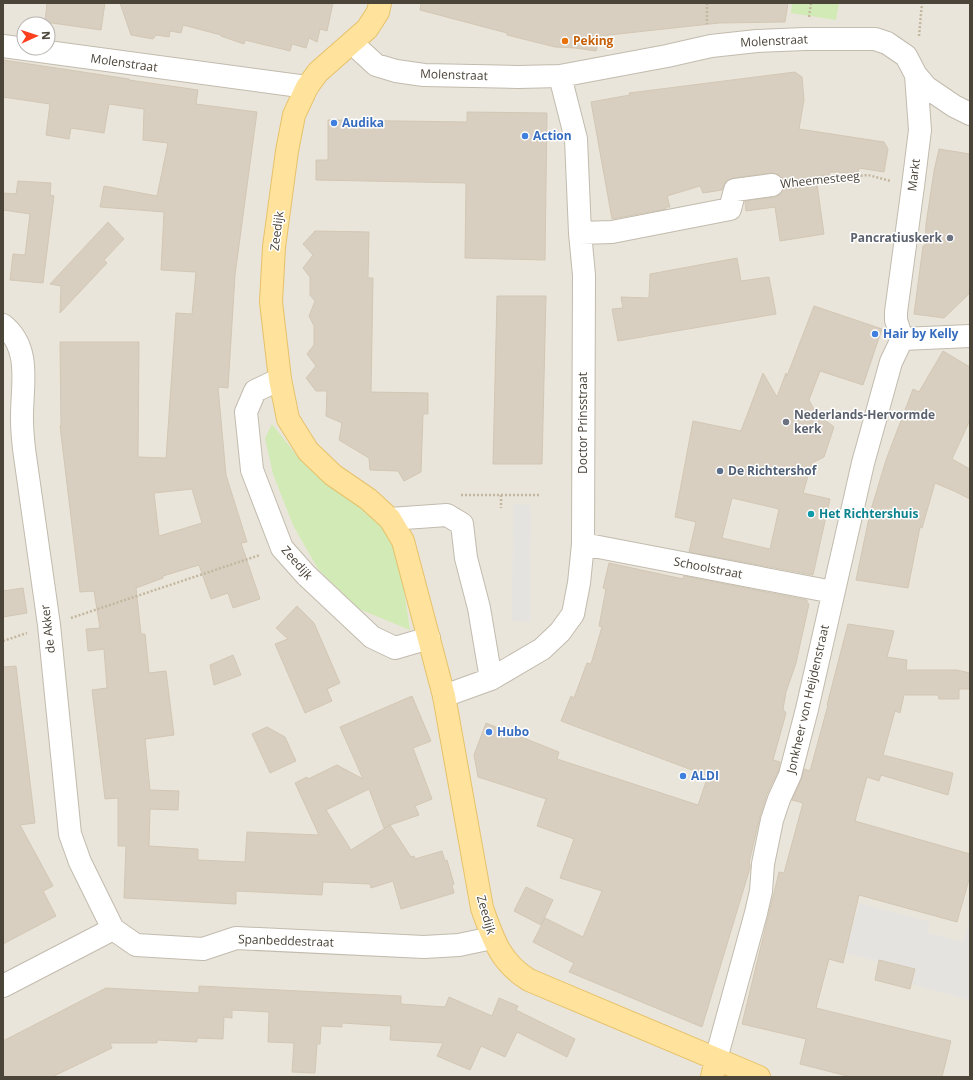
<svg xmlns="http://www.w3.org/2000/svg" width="973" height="1080" viewBox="0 0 973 1080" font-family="'Open Sans',sans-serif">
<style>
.residential{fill:#eae5da;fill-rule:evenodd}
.green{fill:#d2eab5}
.parking{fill:#e5e3e0}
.building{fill:#d8cfc1;stroke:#d3c7b4;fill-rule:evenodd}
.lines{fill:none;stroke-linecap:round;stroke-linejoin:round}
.minor-casing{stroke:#c2bbae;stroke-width:24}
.major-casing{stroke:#e6c16a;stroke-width:24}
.path{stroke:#c4b79f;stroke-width:2.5;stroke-dasharray:2 2;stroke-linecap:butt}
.minor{stroke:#fff;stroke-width:22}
.major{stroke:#ffe39c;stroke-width:22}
.food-dot{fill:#e8710a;stroke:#fff;stroke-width:1.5}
.shop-dot{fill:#3f7fe0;stroke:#fff;stroke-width:1.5}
.worship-dot{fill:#6b7280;stroke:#fff;stroke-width:1.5}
.service-dot{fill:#5c6f8a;stroke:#fff;stroke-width:1.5}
.culture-dot{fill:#0f9aa8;stroke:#fff;stroke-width:1.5}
.labels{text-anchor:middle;stroke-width:3;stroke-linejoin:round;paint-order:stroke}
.food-label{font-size:12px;font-weight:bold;fill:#c56008;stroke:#fff;text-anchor:start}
.street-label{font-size:12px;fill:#4b4439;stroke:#fff}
.shop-label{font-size:12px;font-weight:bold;fill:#366cbe;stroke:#fff;text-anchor:start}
.worship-label{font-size:12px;font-weight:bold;fill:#5b616d;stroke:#fff;text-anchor:end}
.service-label{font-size:12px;font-weight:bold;fill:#4e5e75;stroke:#fff;text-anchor:start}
.culture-label{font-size:12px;font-weight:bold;fill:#0d838f;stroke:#fff;text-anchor:start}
</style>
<rect width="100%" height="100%" fill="#f6f3ec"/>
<path class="residential" d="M3,3H970V1077H3ZM24,24H48V48H24Z"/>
<path class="green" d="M792,3H839L836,20L791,13Z
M272,424L298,457L354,501L385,529L400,564L410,630L359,609L318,569L293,525L273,474L265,438Z"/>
<path class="parking" d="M513,504L531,505L530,622L512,621Z
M859,903L930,922L927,932L963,942L970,916V1001L912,984L915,972L845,953Z"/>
<path class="building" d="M47,3H105L101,30L45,22Z
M120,3H333L327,31L320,29L317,42L309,38L306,48L292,44L290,51L245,40L244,44L221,36V35L183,25L181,33L170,31L169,37L156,35L153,39L131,35Z
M421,3H788L785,22L719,23L600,36L596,51L575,48L555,47L507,35V33L420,10Z
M3,60L129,79V80L198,90L196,104L257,112L235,275L228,388L218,387L226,475L247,542L241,543L260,599L233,608L228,593L211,599L199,565L163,576V578L136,588L141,634H145L149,673L166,671L174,735L145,739L150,790L179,791L178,810L150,809L149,846L198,849V860L245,862L247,832L319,835L295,783L307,777L308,779L337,765L363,779L340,727L412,696L431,741L413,748L432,799L415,806L419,815L390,825L411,857L414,856L415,859L442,851L445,861L447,860L454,884L452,885L454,893L401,909L393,881L371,888L370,884L323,882L322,895L236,891V904L124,898L126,846H118V798L105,799L92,690L107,688L104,649L88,651L86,629L100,628L94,591L80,592L60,426H61L60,342H139L138,457L166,458L176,313L192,314L196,272L161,270L164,212L100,207L104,186L157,196L168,143L143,140L144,109L109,104L104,133L71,128L69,139L46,135L50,104L3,97ZM192,489L202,523L159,536L154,493ZM369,789L384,828L390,825L351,850L326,810Z
M795,72L802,77L804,100L799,129L884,142L888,149L884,172L859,168L858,173L830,172L829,175L816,177L824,234L780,241L775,207L746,211L745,201L774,197L779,195L783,190L784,184L782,178L777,174L771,173L733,178L726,181L722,190L703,193L700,186L667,196L670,207H666V209L612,219L591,102L630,95L629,93Z
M467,112L547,113L545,260L465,258L466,183L316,180V160H328V120L467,122Z
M939,149L970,154V293L944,318L914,314L923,246H925L926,224L934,171Z
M18,181L51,183L50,195L54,196L43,283L10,280L13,254L25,255L30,214L3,210V193L16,194Z
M108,222L124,239L104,260L107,263L60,313L61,286L50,284Z
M315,231L369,232L368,278H373L371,392L428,393V414H423L421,472L404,481L398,471L370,470L369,458L339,440L342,423L326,416L327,391H316L306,378L316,366L307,354L314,345V326L309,316L315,301L310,295V277L303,268L313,255L303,244Z
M737,258L741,281L769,277L776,314L618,341L612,309L623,308L621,297L649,298L650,274Z
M497,296H546L542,464H493Z
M814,306L882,329L863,385L820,371L809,400L820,421L825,420L834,427L824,457L812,463L803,493L830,499L813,575L689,552L696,522L675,517L693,421L741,431L763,373L777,397L786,373L787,376ZM732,498L779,509L770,549L722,538Z
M943,351L970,367V420L952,459L970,469V499L954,491L935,483L922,528L920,527L908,588L856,580L870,513L886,460L913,389L919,392Z
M609,563L683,579L684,576L807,600V603L809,604L796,663L786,692L783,709L786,713L773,760L780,762L778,771L767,794L760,816L749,863L750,864V868L702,1027L569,972L574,963L533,942L545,918L583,937L602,891L560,878L574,839L537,826L546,799L478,777L474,755L486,723L559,752L557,759L698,805L708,776L561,721L571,696L574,698L587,663L591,664L602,627L599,626L606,589L603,588Z
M23,588L27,613L3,617V591Z
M297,606L314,623L340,683L327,689L332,701L305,713L275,644L288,639L276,628Z
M848,624L894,631L887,657L907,660L906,670H957L970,673V689H959V699H939L938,695H904L900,713L895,711L883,755L953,773L948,795L881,775L879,781L867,777L855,821L970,854V876L957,922L859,895L843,963L829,959L816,1008L951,1041L942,1077H851L800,1064L806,1039L742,1024L779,872L784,873L803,803L792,800L801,780L804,769L810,771L828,705H827Z
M233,655L241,675L214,685L210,665Z
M16,666L35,823L20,825L53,886L43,891L56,916L3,944V667Z
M267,727L285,737L296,761L270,773L252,734Z
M526,887L553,900L541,925L514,911Z
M879,960L915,969L910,989L875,980Z
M199,986L401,996V1004L445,1007L449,997L492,1016L499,998L518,1006L516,1010L575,1039L567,1057L517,1032L505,1057L481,1046L470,1070L437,1056L443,1043L390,1040L391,1026L342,1023V1027L321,1026L320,1044H317L315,1073L292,1072L294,1043L268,1042L269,1012L232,1010V1018L224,1017L223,1039L197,1038V1042L157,1040V1043H110L112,1048L52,1077H3V1041L106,988L199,993Z"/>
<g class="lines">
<defs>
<path id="minor" d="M352,43L376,65L396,71L424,75L518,77L560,76L667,56L711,46L757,41L805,39H875L887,43L906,56L916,75L926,87L954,106L970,114
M3,46L307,87
M580,233L612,232L730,209L735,190L772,185
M3,325C33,349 21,388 22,421C22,430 23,439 24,449L49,625L70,834L80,862L113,929
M902,339L896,320V312L913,186L920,130L916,75
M902,339L970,336
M280,379L255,391L246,412L252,470L282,548L306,575L372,637L395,648L429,638
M390,519L447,515L462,524L466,558L479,608L491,679
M583,544L833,592
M444,696L491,679L542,649L560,632L573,614L579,583L583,544L584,275L580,233L576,139L560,76
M3,986L113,929L136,945L203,949L236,938L424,947L459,945L492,938
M716,1059L756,913L761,891L763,864L772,820L779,799L790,775L807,709L863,463L891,362L902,339"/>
<path id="major" d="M380,3L378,12L367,29L318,72L307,87L294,115L287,151L274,247L271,302L280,379L288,419L308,451L333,475L368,499L390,519L403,541L444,696L482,908C493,939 500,962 529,980L759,1077
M712,1077L716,1059"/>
</defs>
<use href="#minor" class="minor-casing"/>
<use href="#major" class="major-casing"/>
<path class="path" d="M707,3V24
M809,17L811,3
M919,36L922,3
M793,183L868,175L891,181
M461,495H540
M501,495V508
M71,618L260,555
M3,641L27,633"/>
<use href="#minor" class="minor"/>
<use href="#major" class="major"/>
</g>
<circle class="food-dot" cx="565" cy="41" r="4"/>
<g class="shop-dot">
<circle cx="334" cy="123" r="4"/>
<circle cx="525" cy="136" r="4"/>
<circle cx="875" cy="334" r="4"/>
<circle cx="489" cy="732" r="4"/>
<circle cx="683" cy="776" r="4"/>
</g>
<g class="worship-dot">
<circle cx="950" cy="238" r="4"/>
<circle cx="786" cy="422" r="4"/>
</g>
<circle class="service-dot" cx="720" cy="471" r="4"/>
<circle class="culture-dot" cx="811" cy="514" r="4"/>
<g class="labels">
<g class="food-label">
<text x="573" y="45">Peking</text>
</g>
<g class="street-label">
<text transform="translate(774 41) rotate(-3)" y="4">Molenstraat</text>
<text transform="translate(124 63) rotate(8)" y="4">Molenstraat</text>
<text transform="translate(454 75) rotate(2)" y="4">Molenstraat</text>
<text transform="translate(914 175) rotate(-83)" y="4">Markt</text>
<text transform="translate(820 180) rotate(-6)" y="4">Wheemesteeg</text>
<text transform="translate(277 231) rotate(-83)" y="4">Zeedijk</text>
<text transform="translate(583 423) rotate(-90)" y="4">Doctor Prinsstraat</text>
<text transform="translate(297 563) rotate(49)" y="4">Zeedijk</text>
<text transform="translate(708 568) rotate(11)" y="4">Schoolstraat</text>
<text transform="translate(48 629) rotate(-97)" y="4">de Akker</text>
<text transform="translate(808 699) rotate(-77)" y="4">Jonkheer von Heijdenstraat</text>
<text transform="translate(486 915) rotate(74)" y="4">Zeedijk</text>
<text transform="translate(286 941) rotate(2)" y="4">Spanbeddestraat</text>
</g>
<g class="shop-label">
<text x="342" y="127">Audika</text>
<text x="533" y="140">Action</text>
<text x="883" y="338">Hair by Kelly</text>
<text x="497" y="736">Hubo</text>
<text x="691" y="780">ALDI</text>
</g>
<g class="worship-label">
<text x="942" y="242">Pancratiuskerk</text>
<text x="794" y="419" text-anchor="start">Nederlands-Hervormde<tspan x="794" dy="14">kerk</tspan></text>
</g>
<g class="service-label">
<text x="728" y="475">De Richtershof</text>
</g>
<g class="culture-label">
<text x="819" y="518">Het Richtershuis</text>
</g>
</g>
<rect width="973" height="1080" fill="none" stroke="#4b4439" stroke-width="8"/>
<g transform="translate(36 36) rotate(87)"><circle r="19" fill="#ffffff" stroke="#b7b4b0"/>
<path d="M0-3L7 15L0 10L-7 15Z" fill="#fc3f1d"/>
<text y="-6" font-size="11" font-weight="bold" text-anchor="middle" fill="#4b4439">N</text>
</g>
</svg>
